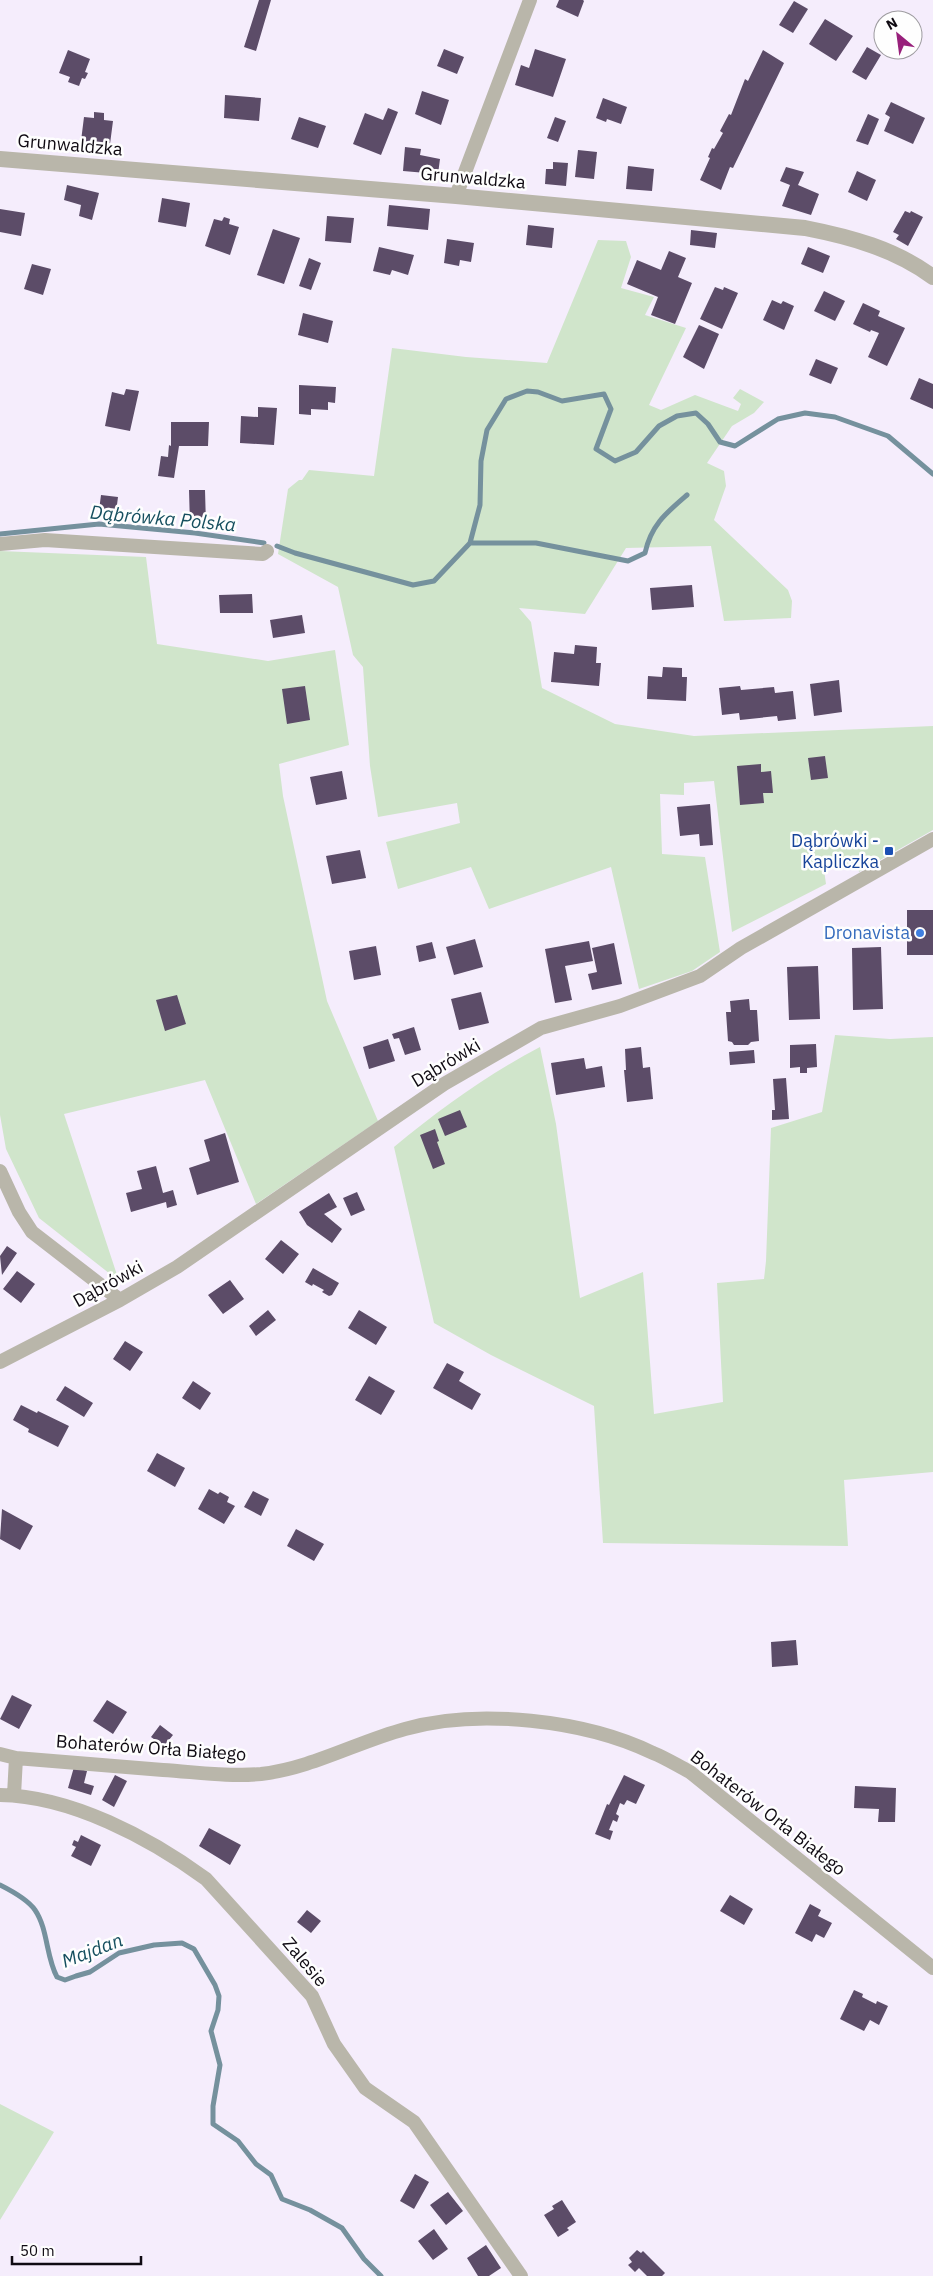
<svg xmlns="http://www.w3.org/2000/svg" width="933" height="2276" viewBox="0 0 933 2276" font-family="'IBM Plex Sans',sans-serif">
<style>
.green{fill:#d0e5cb}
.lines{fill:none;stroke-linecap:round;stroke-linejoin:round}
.stream{stroke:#75919d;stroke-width:5}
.building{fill:#5c4c68}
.minor{stroke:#b9b6aa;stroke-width:14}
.tertiary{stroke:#b9b6aa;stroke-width:16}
.transit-dot{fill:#1a4fb4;stroke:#fefefe;stroke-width:2}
.shop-dot{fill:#3f7fe0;stroke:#fefefe;stroke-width:2}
.labels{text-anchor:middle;stroke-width:5;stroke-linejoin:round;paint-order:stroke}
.street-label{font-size:18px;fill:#0f0a12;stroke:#fefefe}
.transit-label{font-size:18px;fill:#164399;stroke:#fefefe;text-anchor:end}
.shop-label{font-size:18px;fill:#366cbe;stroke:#fefefe;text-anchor:end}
.water-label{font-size:19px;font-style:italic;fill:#164f5f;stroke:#fefefe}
</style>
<rect width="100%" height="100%" fill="#f5edfc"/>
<path class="green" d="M598,240L626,241L631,257L621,288L654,297L645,315L686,328L649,405L661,410L695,395L738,411L741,404L733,398L740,389L764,402L754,413L732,426L707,463L724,471L726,486L714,520L788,590L792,601L791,618L724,621L711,546L626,548L585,614L519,608L531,622L542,688L615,724L694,736L933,726V830L859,872L858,866L843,869L836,865L824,870L826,884L732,932L714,781L684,783V795L660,794L662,854L705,857L720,952L692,971L639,989L611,867L489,909L471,867L398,889L386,842L460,823L457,803L378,817L370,766L363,667L353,655L338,587L278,554L288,489L299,480H302L309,470L374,476L392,348L466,357L547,363Z
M0,551L146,557L157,644L268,661L335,650L349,745L279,764L283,796L327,1001L378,1121L256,1204L205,1080L64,1114L119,1281L39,1218L6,1149L0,1115Z
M835,1035L890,1039L933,1037V1472L844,1480L848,1546L603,1543L594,1406L491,1355L434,1323L394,1147C440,1109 487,1075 540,1047L556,1124L580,1298L643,1272L654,1414L723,1402L717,1283L764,1279L766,1261L771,1128L822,1112Z
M0,2104L54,2132L0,2220Z"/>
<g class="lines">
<path class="stream" d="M0,534L99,524L195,533L264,543
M470,543H536L628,561L645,553C651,525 666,513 687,495
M277,546L295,553L413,585L434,581L470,543L480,505L481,461L487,430L506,399L527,391L538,392L562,401L604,394L611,409L596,449L615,461L636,452L659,426L677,416L696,413L708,424L720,442L735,446L778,419L805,413L835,417L888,436L933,474
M0,1885C10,1890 28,1900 35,1910C48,1929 46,1957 57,1977L65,1980L76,1976L90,1972L119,1953L154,1945L182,1943L194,1949L215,1985L219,1996L218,2010L211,2031L220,2065L213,2106V2124L238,2141L256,2164L271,2175L282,2199L310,2210L342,2228L364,2259L381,2276"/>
</g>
<path class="building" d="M259,0H271L256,51L244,47Z
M559,0H583L584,1L578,17L556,7Z
M794,1L808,9L793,33L779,25Z
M825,19L853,36L836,61L809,44Z
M867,47L881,55L866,80L852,72Z
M444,49L464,57L457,74L437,66Z
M535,49L566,59L553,97L515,85L521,65L529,68Z
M68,50L90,59L85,72L88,73L85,79L82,78L79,86L68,82L70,77L59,73Z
M763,50L784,63L733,168L730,167L721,190L700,180L710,158L708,157L712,148L714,149L723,133L720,131L729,114L731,115L745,79L748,81Z
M422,91L449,100L441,125L415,114Z
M225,95L261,98L259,121L224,118Z
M603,98L627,107L621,124L607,119L606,122L596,118Z
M891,102L925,118L913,144L884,131L890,117L885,114Z
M388,108L398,112L381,155L353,144L365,113L383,120Z
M94,112L104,113V120L113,121L110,144L81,141L84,117L94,118Z
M868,114L879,119L868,145L856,141Z
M299,117L326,126L318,148L291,139Z
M555,117L566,121L558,142L547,138Z
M405,147L421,149L420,155L440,159L438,174L403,171Z
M578,150L597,152L594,179L575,177Z
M553,162L568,163L566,186L545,184L546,169H553Z
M628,166L654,169L652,191L626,189Z
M786,167L804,172L798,185L819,194L811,215L782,206L790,185L780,181Z
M857,171L876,180L867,201L848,192Z
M67,185L99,193L92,220L79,216L81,205L64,200Z
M162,198L190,203L186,227L158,222Z
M389,205L430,209L428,230L387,226Z
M0,209L25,213L21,236L0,232Z
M905,211L910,213L911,211L923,217L908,246L896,239L899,235L893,232Z
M327,216L354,218L351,243L325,241Z
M224,217L230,219L229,224L239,227L230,255L205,246L214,219L222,221Z
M528,225L554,228L552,248L526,245Z
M273,229L300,238L284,284L257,275Z
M691,230L717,233L715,248L690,245Z
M447,239L474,243L471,262L460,260L459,266L444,263Z
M379,247L414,255L408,275L392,270L390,275L373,271Z
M808,247L830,256L823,273L801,264Z
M669,251L686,258L678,277L692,283L675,324L651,315L658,297L627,284L637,260L661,270Z
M309,258L321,263L311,290L299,286Z
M32,264L51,269L43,295L24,289Z
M715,287L723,290L724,287L738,293L722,329L700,319Z
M824,291L845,301L835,321L814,311Z
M772,300L781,304L783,301L794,306L784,330L763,320Z
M863,303L880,311L878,316L905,328L887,366L868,357L879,333L871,330L870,332L853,324Z
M303,313L333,321L328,343L298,335Z
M699,325L719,334L704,369L683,357Z
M816,359L838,368L831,384L809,375Z
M919,378L933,384V409L910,399Z
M299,385L336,387L335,403L328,402V410L311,409V415L299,414Z
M126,389L139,391L130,431L105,426L112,392L124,395Z
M258,407L277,408L274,445L240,443L241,416L258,417Z
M171,422H209L208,446H179L174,478L158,476L161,456L168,457L169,445L171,446Z
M189,490H205L206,525H190Z
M101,495L118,497L115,520L98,518Z
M692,585L694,607L652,610L650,588Z
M252,594L253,613H220L219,595Z
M302,615L305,633L273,638L270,620Z
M575,645L597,647L596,663H601L599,686L551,682L554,652L574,654Z
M663,667L682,668V677H687L686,701L647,699L648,676L662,677Z
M839,680L842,712L814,716L810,684Z
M305,686L310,720L287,724L282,689Z
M740,686L741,690L774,687L775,693L793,691L796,719L778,721L777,716L740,720L739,713L722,715L719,688Z
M825,756L828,778L811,780L808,758Z
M761,764V772L771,771L773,793H763L764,803L740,805L737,766Z
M342,771L347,799L316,805L310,777Z
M710,804L713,845L700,846L699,834L680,836L677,807Z
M360,850L366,878L332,884L326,856Z
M907,910H933V955H907Z
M475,939L483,967L454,975L446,947Z
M589,941L593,961L565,966L572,1000L555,1003L545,949Z
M432,942L436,958L419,962L416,946Z
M614,943L622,984L592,990L588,974L597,972L592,948Z
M376,946L381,975L354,980L349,951Z
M881,947L883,1009L853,1010L852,948Z
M818,966L820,1019L789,1020L787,967Z
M481,992L489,1023L459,1030L451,999Z
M177,995L186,1024L165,1031L156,1000Z
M749,999L750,1010H757L759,1041L751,1042L748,1045H734L732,1042L728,1041L726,1012H731L730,1001Z
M414,1027L421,1050L405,1055L399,1038L394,1039L392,1034Z
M388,1039L395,1061L369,1069L363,1047Z
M816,1044L817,1067L807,1068V1073H800V1067L790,1068V1045Z
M641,1047L643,1068L650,1067L653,1099L627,1102L624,1070H626L625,1049Z
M754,1050L755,1063L730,1065L729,1052Z
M584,1058L586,1069L602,1066L605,1087L556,1095L551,1063Z
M786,1078L789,1119L772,1120V1110H775L773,1079Z
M460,1110L467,1127L445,1136L438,1119Z
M435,1129L439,1141L437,1142L445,1164L433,1169L420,1135Z
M225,1133L239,1182L197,1195L189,1168L210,1161L204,1140Z
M156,1166L163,1193L173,1190L177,1205L167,1208L166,1202L131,1212L126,1193L142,1189L137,1171Z
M357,1192L365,1210L351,1216L343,1198Z
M329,1193L337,1207L324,1214L342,1229L332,1243L307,1225L299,1212Z
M281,1240L299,1254L283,1274L265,1259Z
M7,1246L17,1253L2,1275L0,1256Z
M313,1268L339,1283L332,1295L329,1296L322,1292L324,1290L313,1284L312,1286L305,1282Z
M17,1271L35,1284L21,1303L3,1289Z
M230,1280L244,1299L223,1314L208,1295Z
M268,1310L276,1320L256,1336L249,1326Z
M359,1310L387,1327L376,1345L348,1328Z
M125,1341L143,1352L130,1371L113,1359Z
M447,1363L464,1372L459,1381L481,1394L472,1410L433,1388Z
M369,1376L395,1391L381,1415L355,1400Z
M193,1381L211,1393L200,1410L182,1398Z
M65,1386L93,1403L84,1417L56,1400Z
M21,1405L37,1413L38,1411L69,1426L58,1447L28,1432L29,1429L13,1420Z
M157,1453L185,1468L175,1487L147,1471Z
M209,1489L218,1494L220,1492L229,1497L227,1502L235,1506L224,1524L198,1509Z
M253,1491L269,1499L261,1516L244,1507Z
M2,1509L33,1526L20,1550L0,1539Z
M296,1529L324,1544L314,1561L287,1546Z
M796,1640L798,1665L772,1667L771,1642Z
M12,1695L32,1705L19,1729L0,1719Z
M107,1700L127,1712L113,1734L93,1721Z
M160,1725L173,1735L164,1746L151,1737Z
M74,1767L87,1771L84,1783L94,1786L91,1795L68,1788Z
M115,1775L127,1781L114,1807L102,1800Z
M624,1775L645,1785L636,1804L627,1800L624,1805L620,1803L616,1814L619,1816L617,1822L613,1820L609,1830L613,1831L610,1840L595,1834L607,1804L609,1805Z
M855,1786L896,1788L895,1822H878L879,1809L854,1808Z
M209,1828L241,1845L230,1865L199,1846Z
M81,1835L101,1845L91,1866L71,1856L76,1847L72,1845L74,1840L78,1842Z
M730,1895L753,1909L744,1925L720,1911Z
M810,1904L821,1910L818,1916L832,1923L824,1938L816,1934L812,1942L795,1933Z
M307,1910L321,1921L311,1933L297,1922Z
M854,1990L863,1994L862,1997L876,2004L877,2001L888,2006L879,2025L870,2020L864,2031L840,2019Z
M415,2174L429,2182L414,2209L400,2201Z
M448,2192L463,2211L446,2225L430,2205Z
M562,2200L576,2222L567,2228L569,2230L558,2237L544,2215L554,2209L552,2206Z
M434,2229L448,2249L433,2260L418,2241Z
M486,2245L501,2268L489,2276H478L467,2258Z
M637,2250L641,2253L643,2251L665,2273L662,2276H647L639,2268L635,2272L628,2265L632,2262L629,2258Z"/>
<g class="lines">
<path class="minor" d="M456,196L530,0
M0,544L45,540L263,554L267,551
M0,1171L19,1212L32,1232L120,1300
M0,1362L120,1300L177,1267L444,1084L541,1028L620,1006L700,976L741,948L933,839
M0,1754L16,1758C65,1762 114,1766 163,1770C196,1772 229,1777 261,1774C312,1768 357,1742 405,1729C478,1708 585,1720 653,1753C666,1758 678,1766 690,1772L933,1968
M0,1795C71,1796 150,1838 206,1879L312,1996L334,2044L365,2088L414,2122L521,2276
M14,1795L16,1758"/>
<path class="tertiary" d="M0,159L456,196L805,228C851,237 895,249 933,277"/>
</g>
<rect class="transit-dot" x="884" y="846" width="10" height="10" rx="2.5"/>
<circle class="shop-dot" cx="920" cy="933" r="5"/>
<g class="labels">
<g class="street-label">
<text transform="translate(70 145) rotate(5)" y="6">Grunwaldzka</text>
<text transform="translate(473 178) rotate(5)" y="6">Grunwaldzka</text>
<text transform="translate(446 1063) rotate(-31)" y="6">Dąbrówki</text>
<text transform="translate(108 1284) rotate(-29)" y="6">Dąbrówki</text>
<text transform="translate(151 1748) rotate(4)" y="6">Bohaterów Orła Białego</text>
<text transform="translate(768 1813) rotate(38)" y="6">Bohaterów Orła Białego</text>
<text transform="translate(305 1962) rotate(50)" y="6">Zalesie</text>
</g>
<g class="transit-label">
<text x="879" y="847">Dąbrówki -<tspan x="879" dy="21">Kapliczka</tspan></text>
</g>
<g class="shop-label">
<text x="910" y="939">Dronavista</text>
</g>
<g class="water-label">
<text transform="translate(163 518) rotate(5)" y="7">Dąbrówka Polska</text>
<text transform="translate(92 1950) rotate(-21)" y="7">Majdan</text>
</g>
</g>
<g transform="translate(898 35) rotate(331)"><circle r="24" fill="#fefefe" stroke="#9e9ca0"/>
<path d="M0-4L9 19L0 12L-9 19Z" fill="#98207b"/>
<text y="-8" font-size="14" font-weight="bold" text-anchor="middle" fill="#0f0a12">N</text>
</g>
<path d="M12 2256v8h129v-8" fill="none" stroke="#0f0a12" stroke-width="2.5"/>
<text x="20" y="2256" font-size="15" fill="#0f0a12" stroke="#fefefe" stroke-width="4" paint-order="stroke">50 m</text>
</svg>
